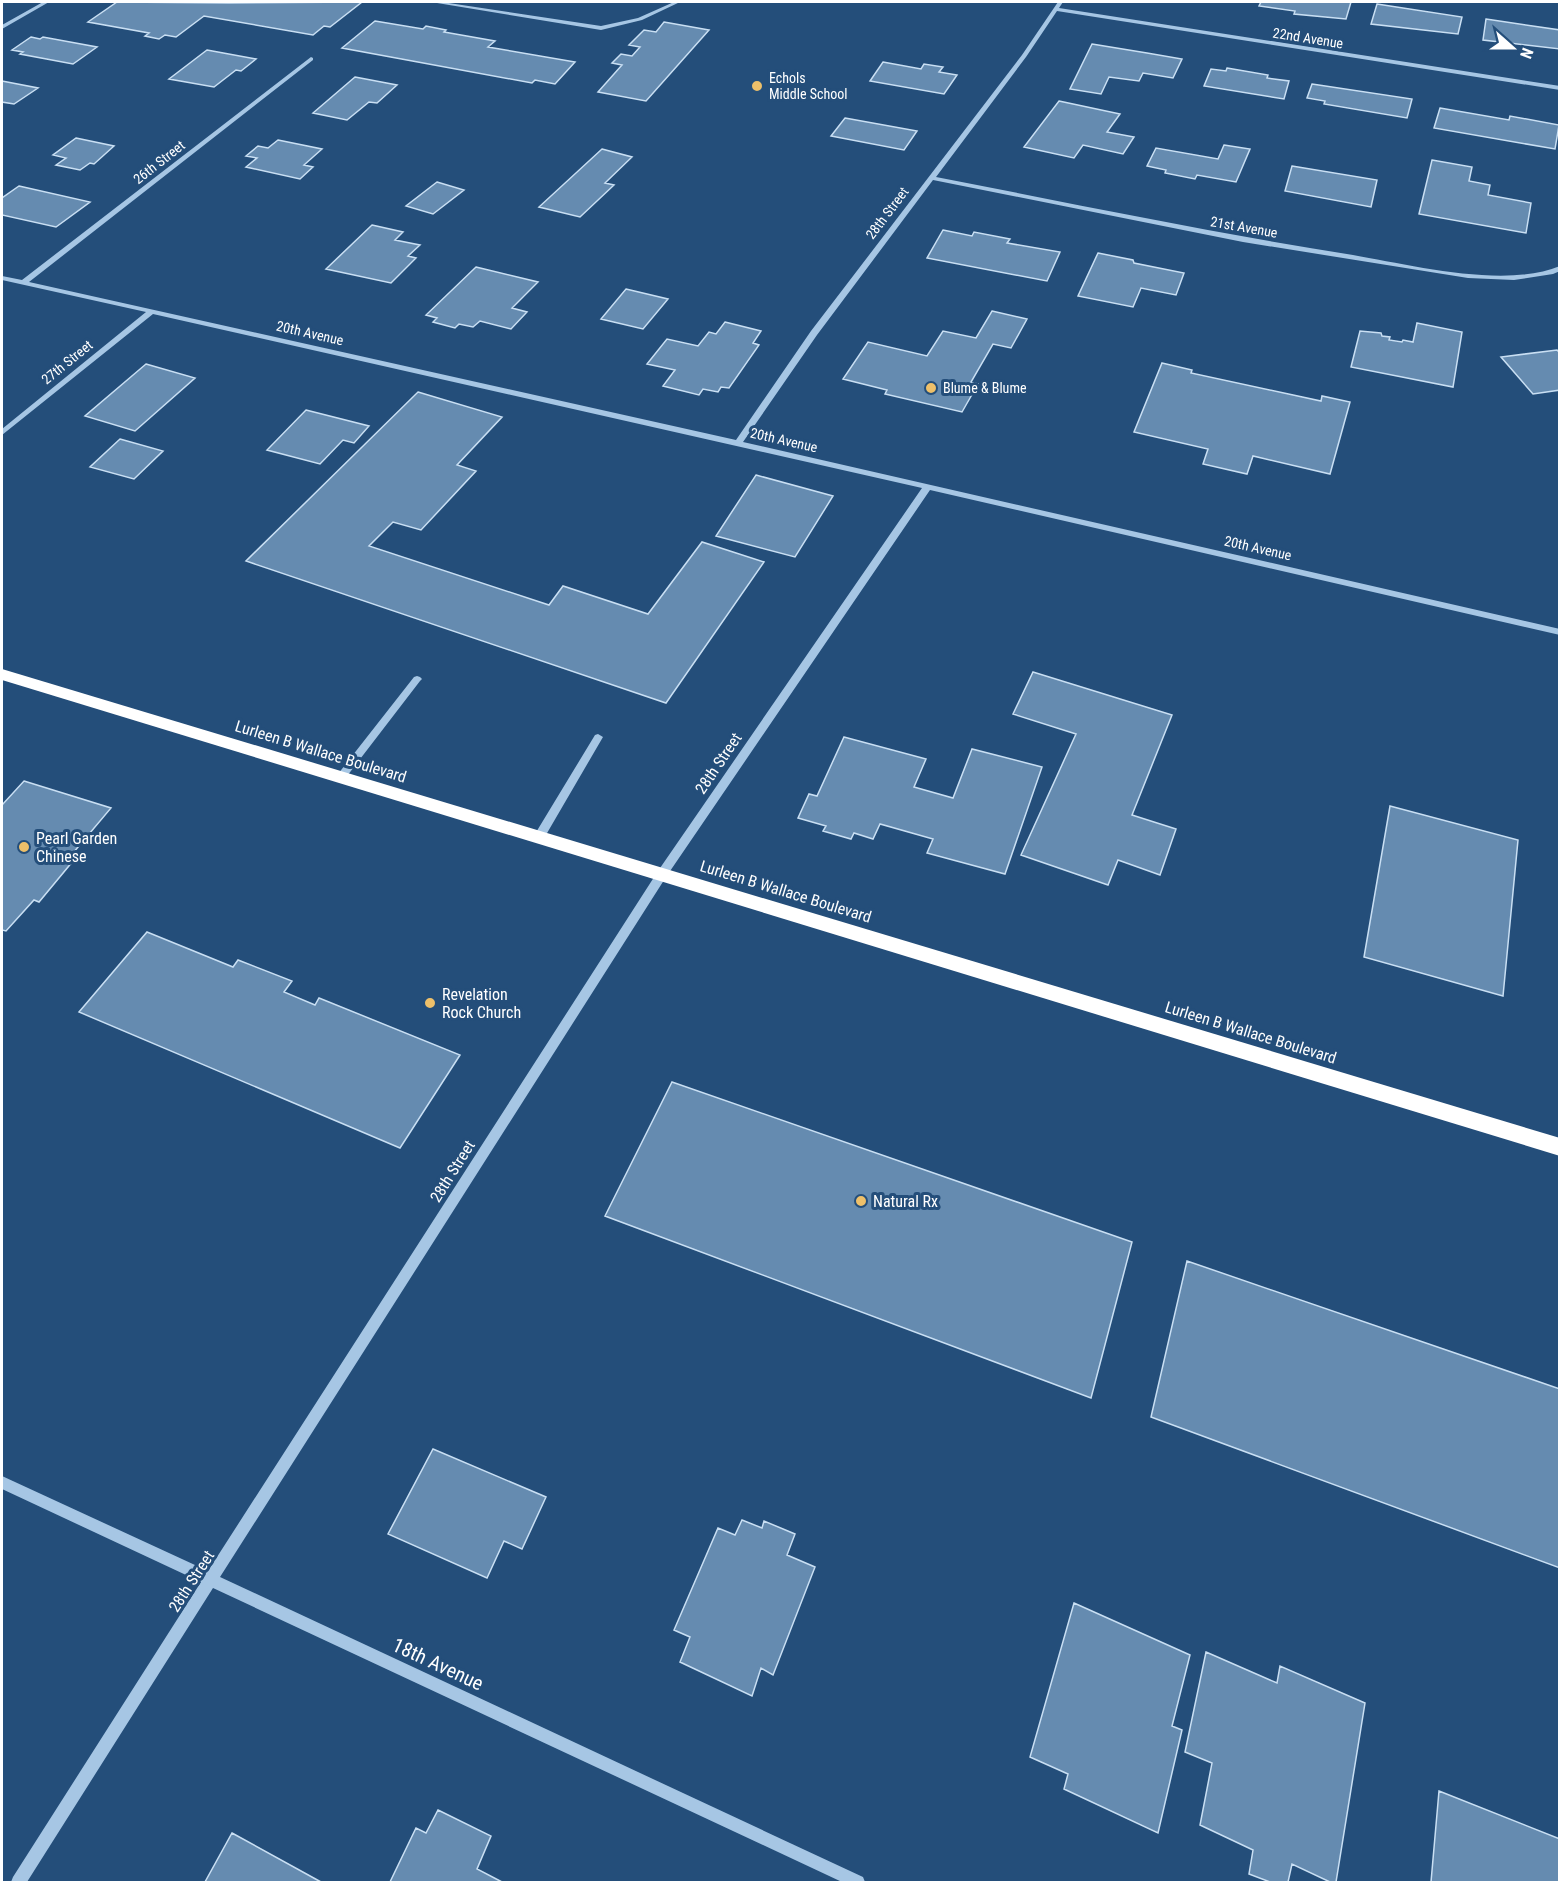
<svg xmlns="http://www.w3.org/2000/svg" width="1561" height="1884" viewBox="0 0 1561 1884" font-family="'Roboto Condensed',sans-serif">
<style>
.building{fill:#658bb0;stroke:#c9dff3;stroke-width:1.5}
.lines{fill:none;stroke-linecap:round;stroke-linejoin:round}
.minor{fill:#a6c6e4;fill-rule:evenodd}
.highway{fill:#fff;fill-rule:evenodd}
.poi-dot{fill:#eec06a;stroke:#244e7a;stroke-width:2}
.labels{text-anchor:middle;stroke-width:6;stroke-linejoin:round;paint-order:stroke}
.far-street-label{font-size:14px;fill:#fff;stroke:#244e7a}
.far-poi-label{font-size:14px;fill:#fff;stroke:#244e7a;text-anchor:start}
.street-label{font-size:16px;fill:#fff;stroke:#244e7a}
.poi-label{font-size:16px;fill:#fff;stroke:#244e7a;text-anchor:start}
.near-street-label{font-size:20px;fill:#fff;stroke:#244e7a}
</style>
<rect width="100%" height="100%" fill="#244e7a"/>
<path class="building" d="M117,2L229,3L362,2L330,27L324,26L313,35L204,16L176,37L165,35L159,39L145,36L149,33L88,22Z
M1261,2H1351L1346,19L1294,14L1295,11L1259,6Z
M1377,4L1462,17L1458,34L1371,24Z
M1486,19L1560,30V49L1483,40Z
M375,21L423,29L426,26L446,30L444,32L495,41L488,47L575,62L555,84L535,80L532,83L342,48Z
M664,22L709,30L646,101L598,92L622,65L612,63L621,54L632,56L640,47L629,45L644,30L656,32Z
M31,37L40,39L43,37L97,47L73,64L20,54L23,52L12,50Z
M1092,44L1147,53L1182,59L1173,78L1143,73L1139,81L1109,77L1101,94L1070,89Z
M207,50L256,59L241,71L236,70L214,87L169,79Z
M883,62L921,69L924,64L943,67L939,72L957,75L944,94L870,81Z
M1227,68L1268,75L1267,78L1289,81L1284,99L1204,86L1211,69L1226,71Z
M355,77L397,85L377,103L369,102L347,120L313,113Z
M2,81L38,88L14,104L2,102Z
M1312,84L1412,99L1407,118L1324,104L1325,101L1307,98Z
M1059,101L1120,114L1107,132L1134,137L1123,154L1083,145L1074,158L1024,147Z
M1440,108L1509,120L1510,116L1559,125L1555,149L1434,128Z
M845,118L917,131L904,150L831,136Z
M76,138L114,146L94,164L90,163L80,170L56,165L66,158L53,155Z
M278,140L322,149L304,165L313,167L300,179L246,167L257,158L246,156L258,146L268,148Z
M1224,145L1250,149L1236,182L1197,175L1195,179L1165,173L1166,170L1147,166L1156,148L1218,159Z
M602,149L632,157L605,183L614,185L580,217L539,207Z
M1432,160L1472,167L1469,181L1490,185L1488,195L1531,203L1526,233L1419,214Z
M1292,166L1377,180L1371,207L1285,191Z
M437,182L464,190L433,214L406,206Z
M19,186L90,202L56,227L2,215V198Z
M372,225L403,232L395,240L420,245L408,256L416,258L391,283L326,269Z
M943,230L972,236L974,232L1010,239L1007,243L1060,252L1047,281L927,258Z
M1098,253L1133,260L1134,263L1184,273L1176,295L1141,288L1133,307L1078,296Z
M476,267L538,282L512,308L527,312L511,329L480,321L473,327L459,324L455,328L433,322L437,318L426,315Z
M626,289L668,299L643,329L601,319Z
M992,311L1027,319L1011,348L993,344L971,382L978,384L962,412L885,394L887,390L843,379L868,342L927,356L943,331L976,338Z
M725,322L761,331L753,343L759,345L729,388L721,387L718,392L703,389L699,395L663,386L675,370L647,364L667,339L698,346L709,332L716,334Z
M1417,323L1462,332L1453,387L1351,367L1360,331L1381,333L1382,336L1390,337L1389,340L1402,342L1403,340L1413,342Z
M1557,350L1560,353V390L1533,394L1501,357Z
M1162,363L1192,370L1191,373L1321,401L1322,396L1350,402L1330,474L1253,456L1247,474L1203,464L1208,449L1134,432Z
M146,364L195,378L135,431L85,416Z
M418,392L502,417L457,465L476,471L421,530L393,522L369,546L549,605L563,586L648,614L702,542L764,562L666,703L246,561Z
M306,410L369,426L354,443L343,440L320,464L267,450Z
M120,439L163,451L134,479L90,467Z
M756,475L833,496L795,557L716,536Z
M1033,672L1172,715L1132,815L1176,829L1160,875L1118,860L1108,885L1021,855L1076,734L1013,714Z
M844,737L926,759L914,787L953,798L972,749L1042,767L1005,874L927,853L933,839L880,824L873,839L854,833L851,839L823,831L826,826L798,818L809,794L817,796Z
M24,781L111,808L68,859L73,861L39,902L34,900L6,931L2,930V805Z
M1390,806L1518,840L1503,996L1364,957Z
M147,932L233,967L238,960L292,981L284,992L315,1005L319,998L460,1055L400,1148L79,1012Z
M672,1082L1132,1242L1091,1398L605,1216Z
M1187,1261L1560,1389V1568L1151,1417Z
M433,1449L546,1497L522,1549L504,1541L487,1578L388,1534Z
M742,1520L762,1528L764,1521L795,1534L787,1555L815,1567L773,1675L761,1668L752,1696L680,1662L690,1637L674,1630L718,1528L735,1535Z
M1074,1603L1190,1655L1172,1726L1182,1730L1158,1833L1064,1789L1068,1774L1030,1757Z
M1206,1652L1277,1683L1280,1666L1365,1703L1336,1882H1330L1292,1864L1288,1882H1270L1249,1874L1253,1850L1200,1825L1212,1763L1185,1752Z
M1439,1791L1560,1839V1882H1431Z
M438,1810L491,1836L477,1869L502,1882H390L416,1828L426,1833Z
M232,1833L321,1882H205Z"/>
<g class="lines">
<path class="minor" d="M43,2H49L2,29V25Z
M431,2H442L601,26L638,18L674,2H680L642,20L601,30Z
M1058,2H1063L1059,8L1560,86V90L1057,11L1026,57L936,177C1075,204 1213,233 1353,255C1411,265 1505,289 1560,266V271L1553,274L1514,280L1468,278L1243,242L933,180L817,335L743,442L1560,629V635L930,490L666,877L220,1577L863,1877L865,1882H842L213,1588L27,1882H11L13,1877L201,1582L2,1489V1476L208,1571L658,871L922,488L153,314L2,435V429L146,312L2,280V276L22,280L311,57L313,58V60L29,282L736,440L811,331L1022,55Z
M417,676L420,677L422,679L420,681L344,780H338L336,777L338,774L414,677Z
M598,734L603,737L543,840H535L534,837L535,834L595,735Z"/>
<path class="highway" d="M2,669L1560,1138V1156L2,680Z"/>
</g>
<g class="poi-dot">
<circle cx="757" cy="86" r="6"/>
<circle cx="931" cy="388" r="6"/>
<circle cx="24" cy="847" r="6"/>
<circle cx="430" cy="1003" r="6"/>
<circle cx="861" cy="1201" r="6"/>
</g>
<g class="labels">
<g class="far-street-label">
<text transform="translate(1308 38) rotate(9)" y="5">22nd Avenue</text>
<text transform="translate(159 162) rotate(-38)" y="5">26th Street</text>
<text transform="translate(887 213) rotate(-53)" y="5">28th Street</text>
<text transform="translate(1244 227) rotate(10)" y="5">21st Avenue</text>
<text transform="translate(310 333) rotate(13)" y="5">20th Avenue</text>
<text transform="translate(67 362) rotate(-39)" y="5">27th Street</text>
<text transform="translate(784 440) rotate(13)" y="5">20th Avenue</text>
<text transform="translate(1258 548) rotate(13)" y="5">20th Avenue</text>
</g>
<g class="far-poi-label">
<text x="769" y="83">Echols<tspan x="769" dy="16">Middle School</tspan></text>
<text x="943" y="393">Blume &amp; Blume</text>
</g>
<g class="street-label">
<text transform="translate(321 751) rotate(17)" y="6">Lurleen B Wallace Boulevard</text>
<text transform="translate(718 763) rotate(-56)" y="6">28th Street</text>
<text transform="translate(786 891) rotate(17)" y="6">Lurleen B Wallace Boulevard</text>
<text transform="translate(1251 1032) rotate(17)" y="6">Lurleen B Wallace Boulevard</text>
<text transform="translate(452 1171) rotate(-58)" y="6">28th Street</text>
<text transform="translate(191 1581) rotate(-57)" y="6">28th Street</text>
</g>
<g class="poi-label">
<text x="36" y="844">Pearl Garden<tspan x="36" dy="18">Chinese</tspan></text>
<text x="442" y="1000">Revelation<tspan x="442" dy="18">Rock Church</tspan></text>
<text x="873" y="1207">Natural Rx</text>
</g>
<g class="near-street-label">
<text transform="translate(438 1664) rotate(25)" y="7">18th Avenue</text>
</g>
</g>
<rect width="1561" height="1884" fill="none" stroke="#ffffff" stroke-width="6"/>
<g transform="translate(1513 48) rotate(111)" stroke="#244e7a" stroke-width="4.5" paint-order="stroke">
<path d="M0-4.5L10 22L0 15L-10 22Z" fill="#ffffff"/>
<text y="-9" font-size="16" font-weight="bold" text-anchor="middle" fill="#ffffff">N</text>
</g>
</svg>
